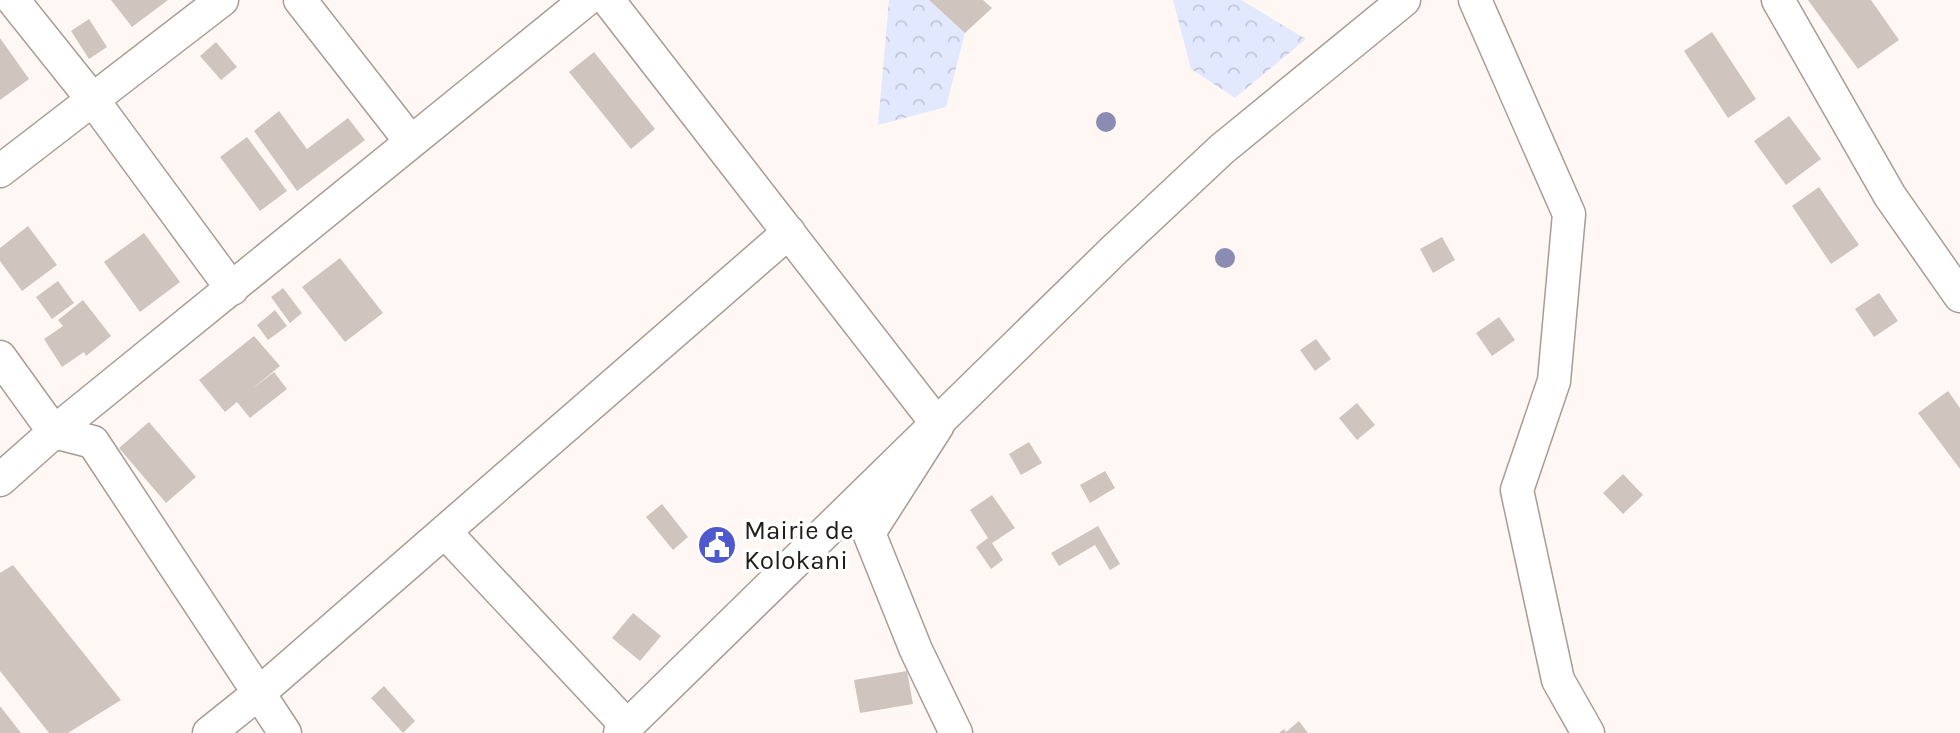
<svg xmlns="http://www.w3.org/2000/svg" width="1960" height="733" viewBox="0 0 1960 733" font-family="Karla,sans-serif">
<style>
.forest{fill:url(#forest-crowns)}
.building{fill:#d0c4be}
.lines{fill:none;stroke-linecap:round;stroke-linejoin:round}
.minor-casing{stroke:#a89c96;stroke-width:35}
.minor{stroke:#fff;stroke-width:32}
.tree{fill:#8a8cb3}
.labels{text-anchor:middle;stroke-width:7;stroke-linejoin:round;paint-order:stroke}
.poi-label{font-size:26px;fill:#211d1b;stroke:#fff;text-anchor:start}
</style>
<defs>
<pattern id="forest-crowns" width="20" height="18" patternUnits="userSpaceOnUse" patternTransform="scale(1.75)"><rect width="20" height="18" fill="#e2e8fe"/><path d="M2 6a3 3 0 1 1 6 0M12 15a3 3 0 1 1 6 0" fill="none" stroke="#c2c7d9"/></pattern>
</defs>
<rect width="100%" height="100%" fill="#fef7f3"/>
<path class="forest" d="M889,0H929L965,33L946,107L878,125Z
M1173,0H1241L1306,39L1235,98L1191,69Z"/>
<path class="building" d="M111,0H168L132,27Z
M929,0H983L992,8L965,33Z
M1808,0H1871L1899,40L1858,69Z
M89,19L107,47L89,59L71,31Z
M1712,32L1756,99L1728,118L1684,51Z
M0,38L29,79L0,100Z
M216,42L237,67L221,80L200,56Z
M594,52L655,129L631,149L569,72Z
M279,111L307,149L348,118L365,140L297,191L254,131Z
M1789,116L1821,159L1786,185L1754,141Z
M247,137L287,191L260,211L220,157Z
M1819,187L1859,245L1831,264L1792,206Z
M28,226L57,265L22,291L0,261V248Z
M144,233L180,282L140,312L104,262Z
M1442,237L1455,260L1433,273L1420,249Z
M340,258L383,313L345,342L302,287Z
M58,281L74,303L52,319L36,297Z
M283,288L302,313L290,323L271,297Z
M1879,293L1898,321L1874,337L1855,309Z
M83,300L111,336L86,356L84,352L62,367L44,339L63,326L58,320Z
M275,310L287,326L268,340L257,325Z
M1499,317L1515,340L1492,356L1476,333Z
M254,336L280,366L252,389L274,372L287,389L250,418L237,402L225,412L199,380Z
M1316,339L1331,359L1315,371L1300,350Z
M1948,391L1960,408V469L1918,413Z
M1357,403L1375,425L1357,440L1339,418Z
M149,422L196,477L166,503L119,448Z
M1029,442L1042,463L1021,475L1009,454Z
M1105,471L1115,488L1090,503L1080,485Z
M1623,474L1643,495L1623,514L1603,493Z
M992,495L1015,528L992,543L1003,560L991,569L976,547L988,538L970,510Z
M662,504L688,537L673,550L646,517Z
M1098,526L1120,564L1110,570L1095,545L1059,566L1051,553Z
M13,565L121,700L68,733H49L0,671V573Z
M633,613L661,636L640,661L612,638Z
M907,671L913,704L860,713L854,680Z
M384,686L415,721L403,733L371,698Z
M0,706L21,733H0Z
M1299,721L1308,733H1279L1284,729L1286,732Z"/>
<g class="lines">
<defs>
<path id="minor" d="M13,0L93,100L232,289
M300,0L411,142
M608,0L938,425L869,533L916,650L956,733
M1475,0L1569,214L1554,381L1517,490L1558,680L1588,733
M1778,0L1890,196L1960,296
M0,171L222,0
M0,357L54,432L93,442L285,733
M0,480L54,432L586,0
M445,532L627,726
M209,733L259,693L789,232
M620,733L1113,251L1222,149L1404,0"/>
</defs>
<use href="#minor" class="minor-casing"/>
<use href="#minor" class="minor"/>
</g>
<g class="tree">
<circle cx="1106" cy="122" r="10"/>
<circle cx="1225" cy="258" r="10"/>
</g>
<defs>
<symbol id="civic-disc" viewBox="-11 -11 22 22"><circle r="9.5" fill="#4e59cf" stroke="#fff"/><path d="M-.6-6.5H3V-4.5H.6V-3L4-1V1h2V6H-6V1h2V-1L-.6-3ZM-1.2 2.5V6h2.4V2.5Z" fill="#fff"/></symbol>
</defs>
<g fill-rule="evenodd">
<use href="#civic-disc" x="695" y="523" width="44" height="44"/>
</g>
<g class="labels">
<g class="poi-label">
<text x="744" y="539">Mairie de<tspan x="744" dy="30">Kolokani</tspan></text>
</g>
</g>
</svg>
